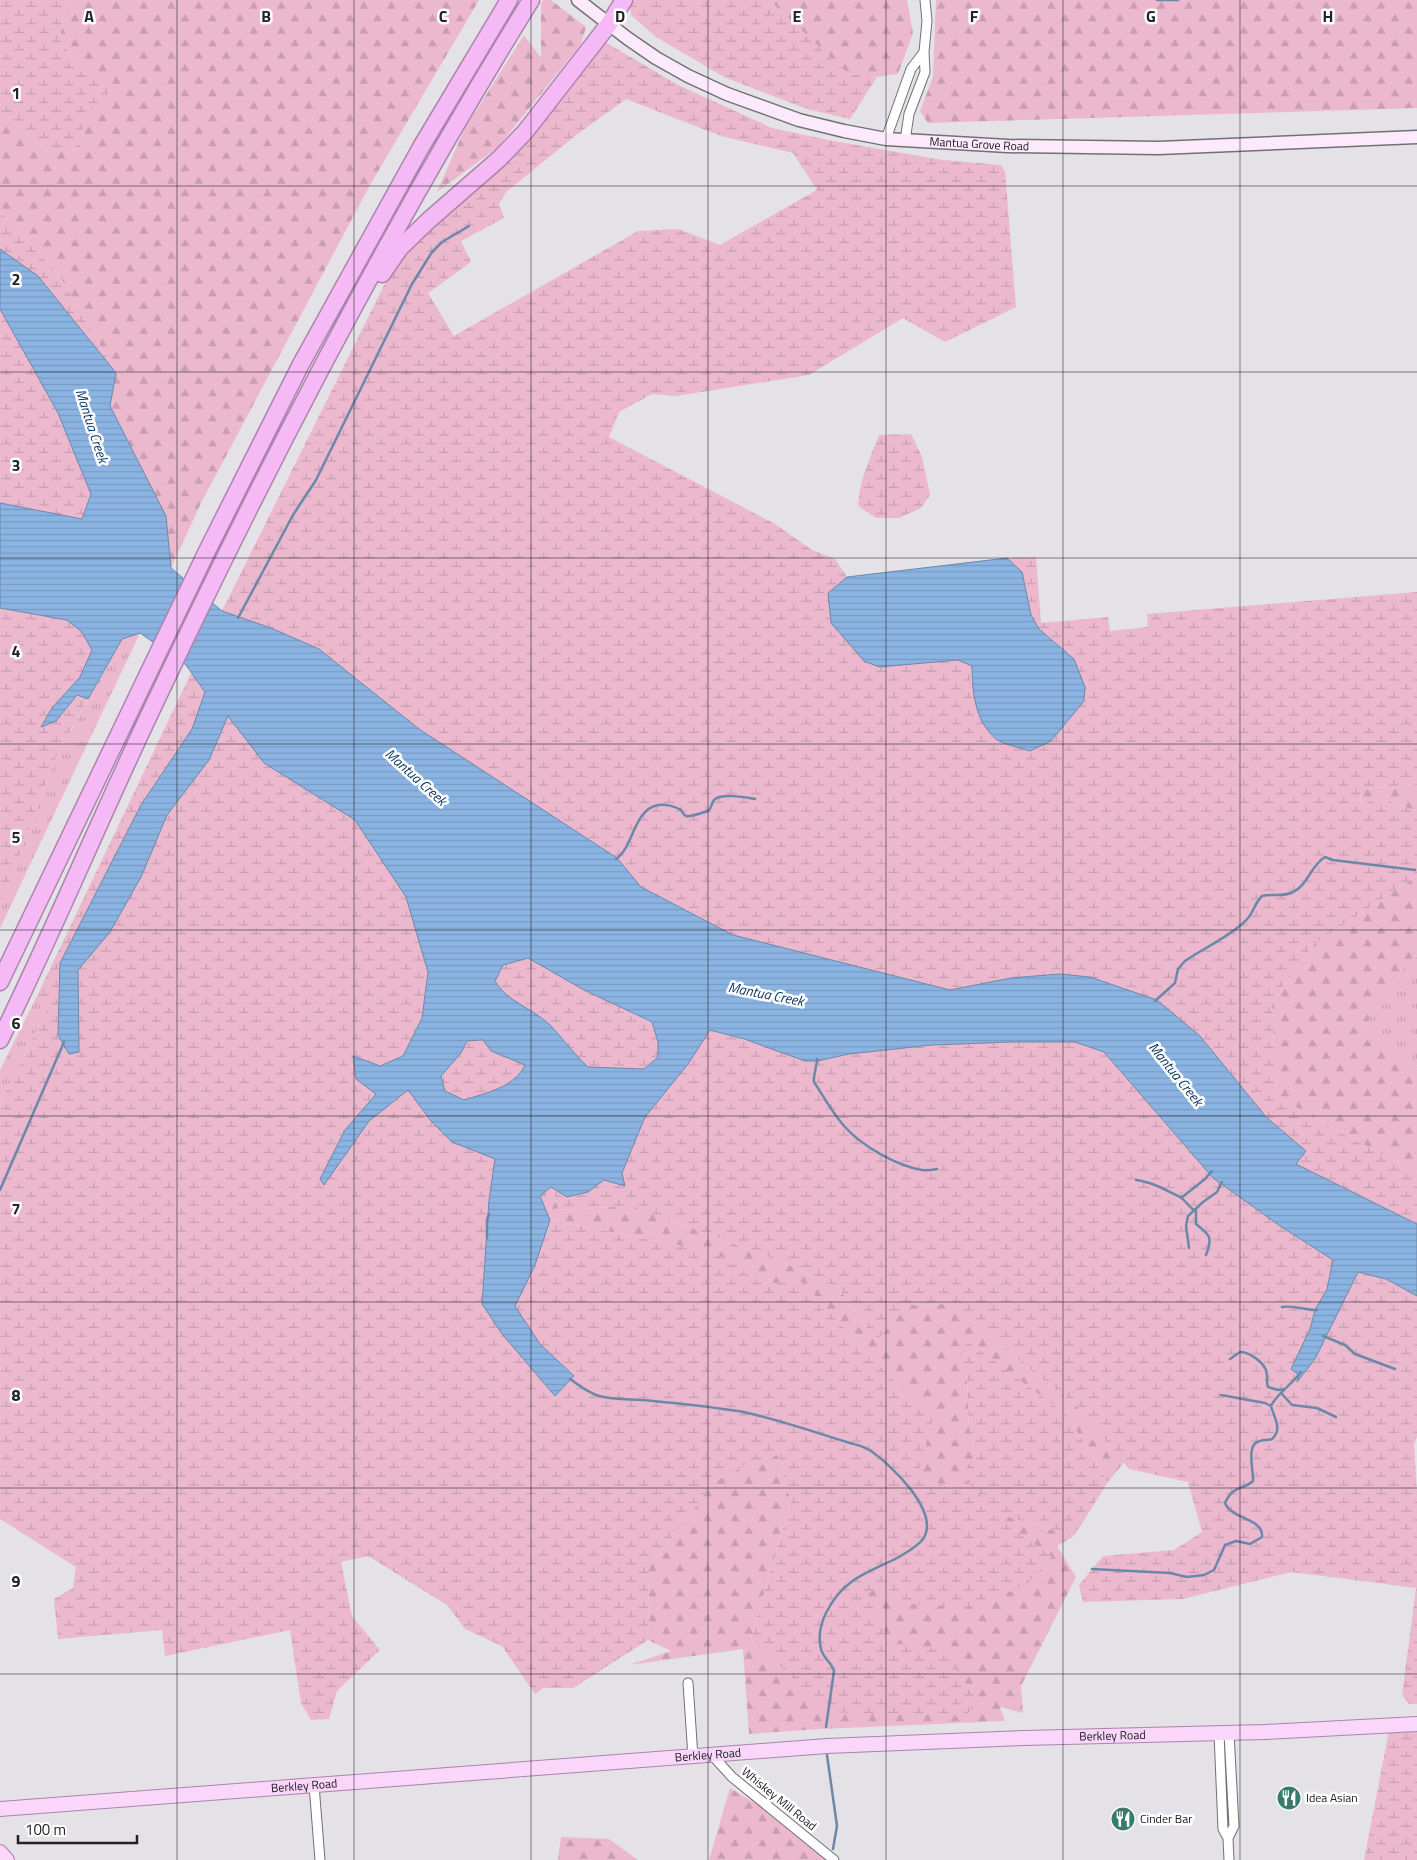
<svg xmlns="http://www.w3.org/2000/svg" width="1417" height="1860" viewBox="0 0 1417 1860" font-family="'Titillium Web',sans-serif">
<style>
.grass{fill:url(#grass-tufts)}
.forest{fill:url(#forest-firs)}
.wetland{fill:url(#wetland-marsh);fill-rule:evenodd}
.water{fill:url(#water-rules);stroke:#6c88a9;fill-rule:evenodd}
.lines{fill:none;stroke-linecap:round;stroke-linejoin:round}
.stream{stroke:#6c88a9;stroke-width:2.5}
.minor-casing{stroke:#727075;stroke-width:11}
.secondary-casing{stroke:#727075;stroke-width:15}
.primary-casing{stroke:#ab84ac;stroke-width:16}
.motorway-casing{stroke:#ab84ac;stroke-width:19}
.minor{stroke:#fff;stroke-width:9}
.secondary{stroke:#fceafc;stroke-width:12}
.primary{stroke:#f9d6fa;stroke-width:14}
.motorway{stroke:#f5baf6;stroke-width:16}
.grid{fill:none;stroke:#222123;stroke-width:1;stroke-opacity:0.55}
.labels{text-anchor:middle;stroke-width:5;stroke-linejoin:round;paint-order:stroke}
.street-label{font-size:12px;fill:#222123;stroke:#fff}
.poi-label{font-size:12px;fill:#222123;stroke:#fff;text-anchor:start}
.water-label{font-size:14px;font-style:italic;fill:#0c3863;stroke:#fff}
.grid-label{font-size:16px;text-anchor:middle;font-weight:bold;fill:#222123;stroke:#fff;stroke-width:5;stroke-linejoin:round;paint-order:stroke}
</style>
<defs>
<pattern id="grass-tufts" width="24" height="20" patternUnits="userSpaceOnUse" patternTransform="scale(1.25)"><rect width="24" height="20" fill="#ebb8ce"/><path d="M3 7l-1-3M5 7V3M7 7l1-3M15 17l-1-3M17 17v-4M19 17l1-3" fill="none" stroke="#c99eb1"/></pattern>
<pattern id="forest-firs" width="22" height="20" patternUnits="userSpaceOnUse" patternTransform="scale(1.25)"><rect width="22" height="20" fill="#ebb8ce"/><path d="M5 1l3.5 6h-7zM16 11l3.5 6h-7z" fill="#c99eb1"/></pattern>
<pattern id="wetland-marsh" width="20" height="14" patternUnits="userSpaceOnUse" patternTransform="scale(1.25)"><rect width="20" height="14" fill="#ebb8ce"/><path d="M1 5h8M5 5V1M11 12h8M15 12V8" fill="none" stroke="#c99eb1"/></pattern>
<pattern id="water-rules" width="6" height="5" patternUnits="userSpaceOnUse" patternTransform="scale(1.25)"><rect width="6" height="5" fill="#8bb4e3"/><path d="M0 2.5h6" fill="none" stroke="#789ac2"/></pattern>
</defs>
<rect width="100%" height="100%" fill="#e4e2e7"/>
<path class="grass" d="M140,633L0,928V908L55,759L122,639Z
M1417,957V1066L1358,1035L1408,963Z
M37,996L50,1004L0,1103V1070Z"/>
<path class="forest" d="M69,0H479L370,185L202,501L171,568L166,516L110,406L116,373L59,275L0,212V111L48,151L80,149L86,112L111,91L78,69L60,37L66,5Z
M544,0H551L586,27L581,44L497,148L437,192L465,128L524,35L541,58V3Z
M769,0H907L913,33L898,74L877,77L848,74Z
M936,0H1417V108L928,123L920,111L933,77Z
M1417,785V811L1380,798L1360,806L1361,789Z
M1417,876V957L1408,963L1358,1035L1417,1066V1172L1341,1133L1276,1096L1272,1002L1314,944Z
M551,1187L559,1210L632,1206L785,1263L839,1288L876,1341L909,1305L947,1304L1077,1406L1124,1462L1108,1482L1066,1414L959,1347L967,1378L969,1428L976,1454L998,1514L1074,1536L1057,1546L1076,1577L1021,1686L1023,1713L1000,1707L1005,1721L820,1729L749,1734L743,1649L629,1665L671,1651L648,1640L649,1567L714,1482L743,1466L778,1455L791,1502L751,1637L890,1643L866,1594L881,1584L907,1604L959,1490L918,1477L862,1349L803,1283H764L714,1252L550,1220L540,1196Z
M730,1788L798,1829L830,1860H709Z
M561,1837L609,1839L638,1860H558Z"/>
<path class="wetland" d="M0,0H69L66,5L60,37L78,69L111,91L86,113L80,149L48,151L0,111Z
M629,0H769L848,74L877,77L850,119L807,109L724,77L656,37L631,15Z
M605,42L678,85L772,128L828,140L943,160L1001,165L1005,172L1016,307L945,342L903,318L809,375L676,396L652,394L619,412L609,437L775,524L812,550L835,559L847,577L828,593L921,663L958,660L972,666L971,681L1030,751L1051,741L1084,701L1074,659L1039,629L1031,615L1022,572L1007,558L1036,557L1041,623L1108,617L1110,631L1148,627L1147,614L1417,592V785L1361,789L1360,805L1380,798L1417,811V876L1314,944L1272,1002L1276,1096L1341,1133L1417,1172V1224L1296,1164L1306,1151L1266,1117L1200,1036L1011,979L950,990L733,935L641,887L617,858L419,729L319,649L271,628L222,611L397,259L489,177L575,80ZM626,99L721,136L793,153L817,190L720,245L678,229L638,231L454,336L428,293L471,262L461,241L504,218L499,204L506,192L575,136Z
M0,212L59,275L116,373L38,276L0,249Z
M0,309L58,413L91,493L82,519L0,503Z
M911,434L922,457L930,495L921,508L899,518H876L858,506C859,481 870,458 879,435Z
M0,608L67,620L82,632L92,650L81,677L52,708L56,721L77,695L88,699L55,759L0,908Z
M191,673L205,692L192,729L141,805L60,963L79,1051L78,970L110,932L141,877L167,815L209,760L228,716L264,763L355,820L406,897L428,972L422,1018L403,1056L380,1066L353,1056L376,1093L345,1130L324,1184L369,1121L408,1090L431,1121L452,1142L495,1159L489,1200L482,1304L502,1334L555,1396L574,1376L540,1344L514,1306L535,1265L550,1220L714,1252L764,1283L803,1282L862,1349L933,1418L918,1477L959,1490L1052,1557L1026,1585L971,1607L907,1604L881,1584L867,1594L890,1643L944,1649L976,1699L967,1716L827,1712L751,1637L791,1502L778,1455L743,1466L714,1482L649,1567L648,1640L573,1688H543L535,1694L502,1646L465,1629L447,1605L368,1556L341,1562L352,1616L380,1650L337,1691L329,1719L311,1720L301,1703L290,1630L165,1656L162,1630L58,1639L54,1599L73,1588L76,1567L0,1519V1103L50,1004L37,996Z
M528,958L584,990L652,1023L658,1042V1057L644,1069L588,1067C573,1053 562,1037 549,1024C532,1008 506,1001 495,981L502,965Z
M710,1030L817,1061L849,1054L932,1045L1012,1042H1075L1104,1052L1213,1178L1280,1226L1333,1260L1327,1289L1315,1310L1310,1329L1292,1370L1299,1375L1315,1359L1358,1272L1386,1279L1417,1296V1437L1414,1444L1417,1492V1704H1409L1402,1695L1416,1588L1291,1572L1182,1599L1083,1602L1079,1585L1103,1556L1174,1550L1202,1532L1188,1482L1129,1469L1077,1406L947,1304L909,1305L876,1341L839,1288L785,1263L632,1206L559,1210L551,1187L567,1197L588,1192L604,1180L622,1173L645,1117L688,1064Z
M483,1040L491,1051L525,1065L518,1078L493,1091L464,1100L445,1091L441,1076L461,1053L467,1041Z
M970,1343L1066,1414L1108,1482L1074,1536L998,1514L961,1475L976,1454L969,1428L967,1378L958,1347Z
M1417,1729V1860H1364L1389,1731Z"/>
<path class="water" d="M0,249L38,276L116,373L110,406L166,516L171,568L222,611L271,628L319,649L419,729L617,858L641,887L733,935L950,990L1011,978L1060,974L1090,977L1157,1000L1200,1036L1266,1117L1306,1151L1296,1164L1417,1224V1296L1386,1279L1358,1272L1315,1359L1297,1382L1299,1375L1291,1369L1310,1329L1315,1310L1327,1289L1333,1260L1280,1226L1213,1178L1104,1052L1075,1042H1012L932,1045L849,1054L817,1061H805L744,1039L710,1030L688,1064L645,1117L622,1173L625,1186L604,1180L588,1192L567,1197L551,1187L540,1196L550,1220L535,1265L515,1306L540,1344L574,1376L555,1396L502,1334L482,1304L489,1200L495,1159L452,1142L431,1121L408,1090L369,1121L324,1185L320,1179L345,1130L376,1094L356,1079L353,1056L380,1066L403,1056L422,1018L428,972L406,897L355,820L264,763L228,716L209,760L167,815L141,877L110,932L78,970L79,1052L69,1054L58,1035L60,963L141,805L192,729L205,692L186,665L140,633L122,639L88,699L77,695L56,721L41,727L52,708L80,677L92,650L82,632L67,620L0,608V503L82,519L91,494L58,413L0,309ZM528,958L584,990L652,1022L658,1042V1057L644,1069L588,1067C573,1053 562,1037 549,1024C532,1008 506,1001 495,981L503,965ZM483,1040L491,1051L525,1065C515,1087 486,1093 464,1100L445,1091L441,1076L461,1053L467,1041Z
M1007,558L1022,572L1031,615L1039,629L1074,659L1085,687L1084,701L1051,741L1030,751C1021,748 1002,744 996,739C975,721 972,691 972,666L958,660L879,667L864,661L831,623L828,593L847,577Z"/>
<g class="lines">
<path class="stream" d="M1157,0H1178
M238,618L293,515L316,480L412,284L432,252L442,242L469,226
M616,859C634,847 633,810 658,805C665,804 675,806 681,810C682,812 684,815 686,816C689,817 705,812 708,811C712,808 711,804 714,800C720,793 746,797 755,799
M1155,1001L1175,983L1178,969L1185,961C1204,948 1225,939 1242,924C1255,914 1252,906 1262,896C1273,893 1280,898 1293,892C1308,885 1311,865 1325,857L1333,860L1415,870
M817,1059C817,1067 813,1074 814,1082C824,1097 833,1114 845,1127C862,1146 897,1166 922,1170C927,1171 932,1170 937,1169
M1136,1180C1152,1182 1166,1190 1180,1197C1185,1200 1189,1207 1194,1210
M0,1190L64,1042
M1181,1198L1205,1179L1212,1171
M1196,1210V1224C1210,1235 1213,1237 1206,1255
M487,1238V1220L489,1214
M1189,1248L1186,1226L1188,1216L1203,1202L1217,1192L1222,1182
M1282,1307C1294,1305 1304,1310 1317,1310
M1323,1336L1345,1345L1355,1354L1395,1369
M1230,1359L1240,1352C1249,1352 1262,1361 1266,1370C1268,1376 1266,1381 1268,1387L1278,1390L1285,1389
M570,1379C578,1385 589,1393 599,1396C613,1400 630,1399 644,1400C675,1403 707,1406 738,1411C776,1418 813,1432 850,1443C857,1445 866,1447 871,1451C891,1465 941,1512 923,1539C917,1547 907,1552 899,1557C868,1573 843,1578 826,1613C820,1625 818,1636 821,1649C823,1658 832,1663 834,1671L826,1727
M1282,1394L1292,1405L1317,1408L1336,1417
M1221,1395L1265,1403L1271,1406
M1271,1406C1275,1396 1294,1382 1301,1372
M1092,1569L1170,1573L1187,1577L1204,1575L1214,1570L1225,1545L1236,1541L1250,1544L1262,1537C1264,1518 1232,1520 1225,1503C1234,1484 1242,1491 1253,1481C1254,1471 1245,1444 1260,1441C1264,1439 1267,1441 1272,1439C1283,1429 1274,1418 1271,1406
M827,1755L837,1826L833,1849"/>
<defs>
<path id="minor" d="M886,139L911,69L924,52
M905,141L909,114L925,72L924,52L927,21L925,0
M688,1683L693,1757
M1219,1733L1223,1829L1228,1838L1229,1860
M712,1755L732,1777L834,1860
M314,1785L320,1860
M1228,1838L1234,1826L1229,1733"/>
<g id="secondary">
<path id="s1" d="M578,0L627,38L656,58L688,76L727,94L799,120L844,131L886,139L1008,146L1159,148L1417,137"/>
</g>
<g id="primary">
<path id="s2" d="M0,1809L827,1746L1024,1738L1265,1732L1417,1724"/>
<path d="M0,1852L7,1860"/>
</g>
<path id="motorway" d="M382,274L400,248L429,220L499,159L525,132L609,24L624,0
M0,982L207,551L301,364L421,147L509,0
M0,1040C57,924 106,804 162,688C273,453 394,221 531,0"/>
</defs>
<use href="#minor" class="minor-casing"/>
<use href="#secondary" class="secondary-casing"/>
<use href="#primary" class="primary-casing"/>
<use href="#motorway" class="motorway-casing"/>
<use href="#minor" class="minor"/>
<use href="#secondary" class="secondary"/>
<use href="#primary" class="primary"/>
<use href="#motorway" class="motorway"/>
</g>
<path class="grid" d="M177,0V1860M354,0V1860M531,0V1860M708,0V1860M886,0V1860M1063,0V1860M1240,0V1860M0,186H1417M0,372H1417M0,558H1417M0,744H1417M0,930H1417M0,1116H1417M0,1302H1417M0,1488H1417M0,1674H1417"/>
<defs>
<symbol id="restaurant-disc" viewBox="-11 -11 22 22"><circle r="9.5" fill="#387b6d" stroke="#fff"/><path d="M-5-6h1v4h1v-4h1v4h1v-4h1v5L-1.5 .5V6h-2V.5L-5-1ZM5-6V6H3V1.5H1.5Q1.5-4 5-6Z" fill="#fff"/></symbol>
</defs>
<g fill-rule="evenodd">
<use href="#restaurant-disc" x="1275" y="1784" width="28" height="28"/>
<use href="#restaurant-disc" x="1109" y="1805" width="28" height="28"/>
</g>
<g class="labels">
<g class="street-label">
<text dy="4" stroke="none"><textPath href="#s1" startOffset="436">Mantua Grove Road</textPath></text>
<text dy="4" stroke="none"><textPath href="#s2" startOffset="1115">Berkley Road</textPath></text>
<text dy="4" stroke="none"><textPath href="#s2" startOffset="710">Berkley Road</textPath></text>
<text dy="4" stroke="none"><textPath href="#s2" startOffset="305">Berkley Road</textPath></text>
<text transform="translate(779 1799) rotate(39)" y="4">Whiskey Mill Road</text>
</g>
<g class="poi-label">
<text x="1306" y="1802">Idea Asian</text>
<text x="1140" y="1823">Cinder Bar</text>
</g>
<g class="water-label">
<text transform="translate(92 426) rotate(72)" y="5">Mantua Creek</text>
<text transform="translate(416 777) rotate(42)" y="5">Mantua Creek</text>
<text transform="translate(766 994) rotate(11)" y="5">Mantua Creek</text>
<text transform="translate(1176 1074) rotate(51)" y="5">Mantua Creek</text>
</g>
</g>
<g class="grid-label">
<text x="89" y="22">A</text>
<text x="266" y="22">B</text>
<text x="443" y="22">C</text>
<text x="620" y="22">D</text>
<text x="797" y="22">E</text>
<text x="974" y="22">F</text>
<text x="1151" y="22">G</text>
<text x="1328" y="22">H</text>
<text x="16" y="99">1</text>
<text x="16" y="285">2</text>
<text x="16" y="471">3</text>
<text x="16" y="657">4</text>
<text x="16" y="843">5</text>
<text x="16" y="1029">6</text>
<text x="16" y="1215">7</text>
<text x="16" y="1401">8</text>
<text x="16" y="1587">9</text>
</g>
<path d="M18 1835v8h119v-8" fill="none" stroke="#222123" stroke-width="2.5"/>
<text x="25" y="1835" font-size="15" fill="#222123" stroke="#ffffff" stroke-width="4" paint-order="stroke">100 m</text>
</svg>
